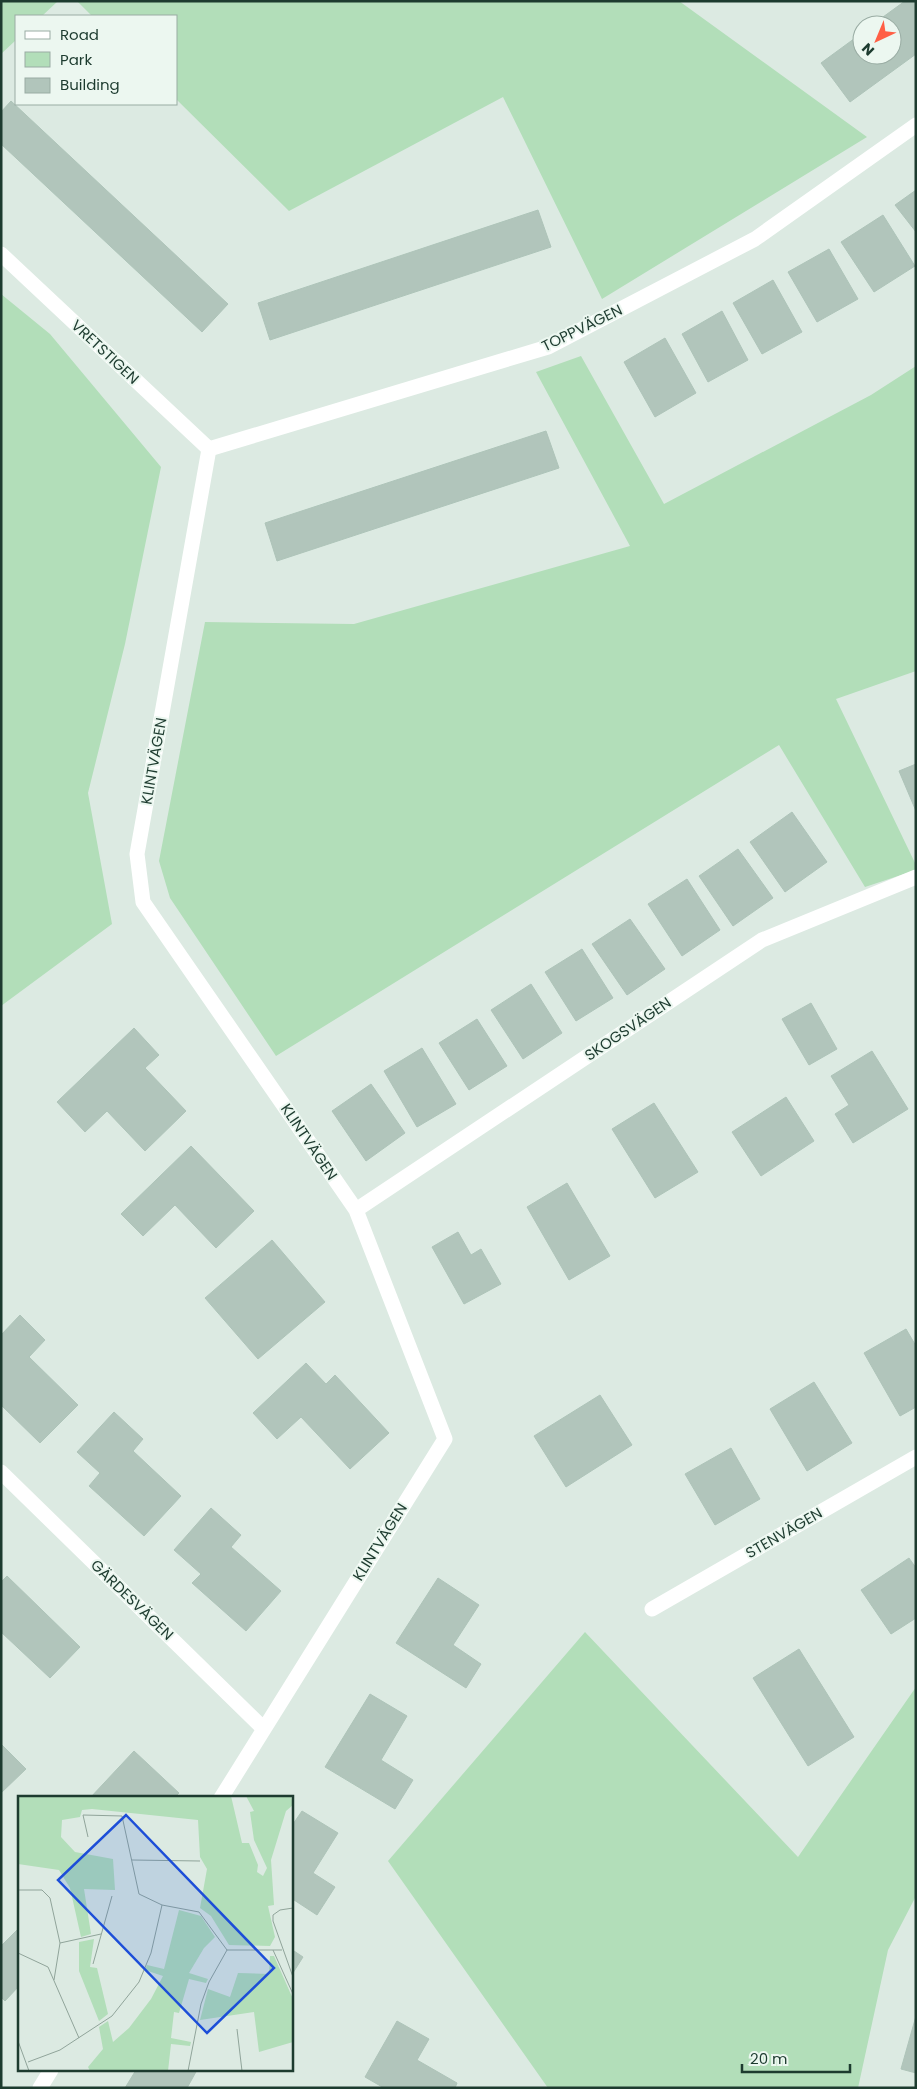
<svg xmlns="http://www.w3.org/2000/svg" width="917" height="2089" viewBox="0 0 917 2089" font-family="Poppins,sans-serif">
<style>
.green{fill:#b2deb9}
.building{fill:#b1c5bb;stroke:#aec4b9}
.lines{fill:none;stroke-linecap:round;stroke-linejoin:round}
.minor{stroke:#fff;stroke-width:15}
.labels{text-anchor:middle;stroke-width:4;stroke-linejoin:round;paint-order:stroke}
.street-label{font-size:15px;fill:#1d3b2f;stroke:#ecf7f0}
.inset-road{fill:none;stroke:#90a49a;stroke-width:1}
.view{fill:#1d4ed8;fill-opacity:0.15;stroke:#1d4ed8;stroke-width:2.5}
.inset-edge{fill:none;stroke:#1d3b2f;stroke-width:2.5}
</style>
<rect width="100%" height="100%" fill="#dceae2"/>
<path class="green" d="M1,1H58L42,16H16V40L1,54Z
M77,1H679L867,137L602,299L503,97L289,211L176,99V16H92Z
M1,294L50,334L161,467L125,644L88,793L112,924L1,1006Z
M581,356L664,504L871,395L916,366V671L836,699L916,865V870L865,887L779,745L276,1056L170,898L159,861L205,622L354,624L630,546L536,372Z
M585,1632L798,1857L916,1687V1896L888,1950L858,2088H548L388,1861Z"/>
<path class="building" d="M905,1H916V54L850,102L821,63L862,33V55H892V25H872Z
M11,101L228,304L202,332L1,144V112Z
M916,190V232L895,205Z
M538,210L551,247L270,340L258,303Z
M883,215L915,266L874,292L841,242Z
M829,249L858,299L817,322L788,272Z
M773,280L802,332L762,354L733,303Z
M722,311L748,360L708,382L682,334Z
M665,338L696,393L655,417L624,362Z
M546,431L559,468L277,561L265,523Z
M916,764V811L899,771Z
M792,812L827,862L785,892L750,842Z
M738,849L773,898L733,926L699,876Z
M687,879L720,930L682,956L648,904Z
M630,919L665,969L627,995L592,944Z
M582,949L613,998L576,1021L545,972Z
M531,984L562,1033L523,1059L491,1010Z
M811,1003L837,1049L809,1065L782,1019Z
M477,1019L507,1066L469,1090L439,1043Z
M134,1028L159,1055L145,1068L186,1111L145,1151L107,1111L85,1132L57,1102Z
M422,1048L456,1104L417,1127L384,1071Z
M872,1051L908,1109L853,1143L835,1114L849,1105L831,1076Z
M371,1084L405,1133L366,1161L332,1111Z
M786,1097L814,1141L761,1176L732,1132Z
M654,1103L698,1172L655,1198L612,1129Z
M191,1146L254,1211L216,1248L175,1205L143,1236L121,1214Z
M567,1183L610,1256L569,1280L527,1207Z
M458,1232L471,1255L481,1249L501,1284L464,1304L432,1247Z
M272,1240L325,1302L258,1359L205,1298Z
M20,1315L45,1340L29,1357L78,1405L40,1443L1,1405V1335Z
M906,1329L916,1346V1407L900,1416L864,1353Z
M306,1363L326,1384L335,1375L389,1433L350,1469L301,1417L277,1439L253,1413Z
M814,1382L852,1443L807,1471L770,1409Z
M600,1395L632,1445L566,1487L534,1436Z
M114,1412L143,1439L133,1451L181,1496L144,1536L89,1486L100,1473L77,1452Z
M731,1448L760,1499L715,1525L685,1474Z
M211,1508L241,1535L231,1547L281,1591L246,1631L192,1583L201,1574L174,1550Z
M909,1558L916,1568V1618L891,1634L861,1590Z
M7,1576L80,1647L50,1678L1,1632V1582Z
M438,1578L479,1605L453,1645L481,1664L466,1688L396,1643Z
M799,1649L854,1737L808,1766L753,1678Z
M370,1694L407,1716L381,1760L413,1780L395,1809L325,1767Z
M1,1744L26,1769L1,1793Z
M134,1751L179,1793L174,1798H90Z
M302,1811L338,1833L313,1873L335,1887L317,1915L291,1898V1827Z
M19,1928V1986L5,2001L1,1997V1946Z
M291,1949L303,1957L291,1976Z
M916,2016V2073L901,2069Z
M397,2021L429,2039L417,2060L457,2083L455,2088H384L365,2077Z
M136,2070H197L187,2088H125Z"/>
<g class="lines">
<path class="minor" d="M1,254L209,449
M209,449L137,854L143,902L356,1210L445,1439L221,1798
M209,449L548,347L755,239L916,125
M356,1210L762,940L916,877
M1,1472L264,1729
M652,1609L916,1457
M40,2088L51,2070"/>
</g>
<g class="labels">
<g class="street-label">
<text transform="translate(582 328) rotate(-26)" y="5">TOPPVÄGEN</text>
<text transform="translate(105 352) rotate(43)" y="5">VRETSTIGEN</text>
<text transform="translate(154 761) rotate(-80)" y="5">KLINTVÄGEN</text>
<text transform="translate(628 1029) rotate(-34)" y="5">SKOGSVÄGEN</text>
<text transform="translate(309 1142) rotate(56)" y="5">KLINTVÄGEN</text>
<text transform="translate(784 1533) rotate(-30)" y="5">STENVÄGEN</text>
<text transform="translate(380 1542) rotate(-58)" y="5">KLINTVÄGEN</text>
<text transform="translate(132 1600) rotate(44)" y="5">GÄRDESVÄGEN</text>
</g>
</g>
<g transform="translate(18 1796)">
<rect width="275" height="275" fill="#dceae2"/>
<path d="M0,0H213L224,47H231L240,69L239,76L245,80L249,72L236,44L232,16L236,15L228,0H273L275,9L268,15L253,64L256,109L250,110L257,141L252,150L211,149L193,120L182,112L189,73L182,61L180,24L74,13L64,14L62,21L44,24L43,41L57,56L95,63L97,94L66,93L73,138L63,141L52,92L41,74L0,68ZM161,114L183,120L197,141L186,152L171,177L190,183L188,187L171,183L161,217L156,216L153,242L173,246L172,250L153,248L150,275H72L70,271L85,253L81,231L90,225L95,246L111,232L133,203L145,180L127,174L129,169L146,173ZM76,143L72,171L79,172L90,218L81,225L61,175V146ZM252,160H256L275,203V246L241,256L236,216L182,224L190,193L212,201L220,177L251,178Z" fill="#b2deb9"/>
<path class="inset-road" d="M70,41L65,19L104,20L121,98L144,109L181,116L209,154M114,64L182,65M0,94H24L32,102L42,147L36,184M275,112L262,114L255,119V125L275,181M42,147L83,138M209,154H264M255,154L275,198M0,157L30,171L61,242M75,168L94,100M219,233L224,275M0,245L11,275M10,266L42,254L94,220L121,186L133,157L144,109M170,275L183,208L191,186L209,154"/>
<path class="view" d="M108,19L256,172L189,237L40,84Z"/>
<rect width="275" height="275" class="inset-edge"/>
</g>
<rect width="917" height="2089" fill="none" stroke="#1d3b2f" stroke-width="5"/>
<rect x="15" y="15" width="162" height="90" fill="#ecf7f0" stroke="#99aca3"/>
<rect x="25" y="31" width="25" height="8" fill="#ffffff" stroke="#99aca3"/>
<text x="60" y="40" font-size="15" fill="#1d3b2f">Road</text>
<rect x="25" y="52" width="25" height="15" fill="#b2deb9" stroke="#99aca3"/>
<text x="60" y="65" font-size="15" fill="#1d3b2f">Park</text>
<rect x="25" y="78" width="25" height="15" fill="#b1c5bb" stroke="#99aca3"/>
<text x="60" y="90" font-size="15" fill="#1d3b2f">Building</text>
<g transform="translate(877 40) rotate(224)"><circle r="24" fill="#ecf7f0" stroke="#99aca3"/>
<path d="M0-4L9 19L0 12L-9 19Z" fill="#ff5f45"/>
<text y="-8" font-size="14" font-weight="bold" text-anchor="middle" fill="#1d3b2f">N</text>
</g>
<path d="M742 2064v8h108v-8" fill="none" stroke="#1d3b2f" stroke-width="2.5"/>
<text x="750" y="2064" font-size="15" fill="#1d3b2f" stroke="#ecf7f0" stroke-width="4" paint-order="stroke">20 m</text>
</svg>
